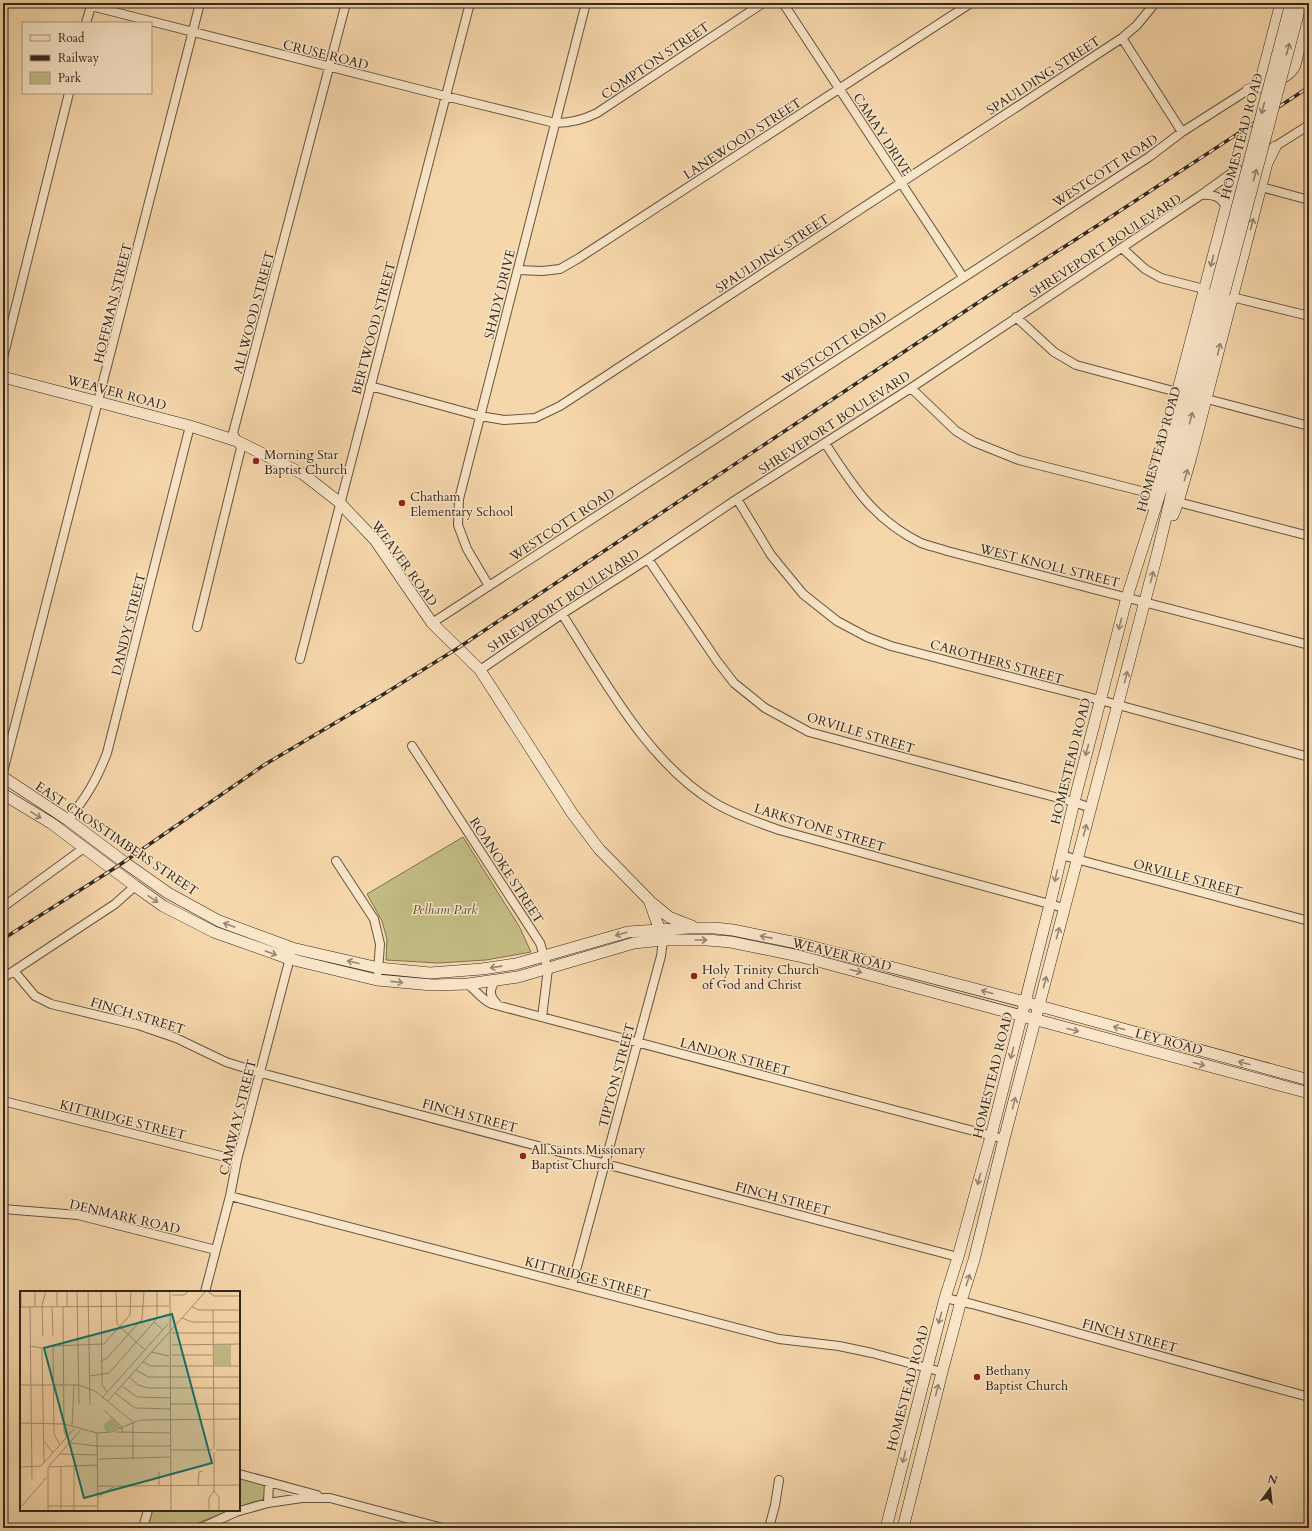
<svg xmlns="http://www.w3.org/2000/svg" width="1312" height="1531" viewBox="0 0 1312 1531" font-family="Cardo,serif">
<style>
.green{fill:#c3bc84;stroke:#7b7251}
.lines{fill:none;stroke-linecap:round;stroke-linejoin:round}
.street-casing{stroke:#645441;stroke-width:10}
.secondary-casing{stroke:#33281e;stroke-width:12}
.street{stroke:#f9e5c8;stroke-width:8}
.secondary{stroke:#f9e5c8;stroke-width:11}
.rail-casing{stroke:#33281e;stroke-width:3.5}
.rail{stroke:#f9e5c8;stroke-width:2;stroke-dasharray:6;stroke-linecap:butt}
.secondary-bridge-casing{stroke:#33281e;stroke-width:12;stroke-linecap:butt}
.secondary-bridge{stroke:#f9e5c8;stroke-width:11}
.oneway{stroke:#968673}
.poi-dot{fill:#8f2418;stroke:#f9e5c8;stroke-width:1.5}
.labels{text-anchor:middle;stroke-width:3;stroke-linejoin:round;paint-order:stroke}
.street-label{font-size:13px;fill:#33281e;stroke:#f9e5c8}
.poi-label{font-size:13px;fill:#33281e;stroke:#f9e5c8;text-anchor:start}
.park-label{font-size:13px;font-style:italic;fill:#574d38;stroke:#f9e5c8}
.inset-road{fill:none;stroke:#a89173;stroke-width:1}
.view{fill:#0f766e;fill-opacity:0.15;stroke:#0f766e;stroke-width:2}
.inset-edge{fill:none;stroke:#33281e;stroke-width:2}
</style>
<rect width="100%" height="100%" fill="#f6d7ab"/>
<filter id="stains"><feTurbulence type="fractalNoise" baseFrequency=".005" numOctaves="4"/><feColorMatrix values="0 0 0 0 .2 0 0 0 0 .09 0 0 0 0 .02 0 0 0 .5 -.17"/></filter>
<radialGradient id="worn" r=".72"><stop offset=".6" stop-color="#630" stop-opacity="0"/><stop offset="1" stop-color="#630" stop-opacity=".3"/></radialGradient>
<path class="green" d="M463,837L519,926L531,952L486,960L438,963L386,960L387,939L382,921L367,894Z
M239,1477L261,1483L266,1488L265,1495L261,1501H256L239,1507Z
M151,1510H230L198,1523L191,1528H146Z"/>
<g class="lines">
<defs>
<path id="street" d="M783,3L963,277
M86,23L91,6L445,96L555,123C571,123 583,120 597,113L763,3
M1122,38L1182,132
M1271,149L1309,125
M1261,187L1309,200
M1201,195C1212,194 1222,196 1226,208
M1122,248L1145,269L1161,278L1204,289
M518,270L542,271L560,269L579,258L971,3
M1232,297L1309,316
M1016,317L1054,352L1076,365L1177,392
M3,358L69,93
M370,386L480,416L504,420L535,418L560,406L1122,38L1137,25L1155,3
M911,388L956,431L974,442L1019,460L1153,494
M1207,399L1309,426
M825,443C852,485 874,520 921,543C929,546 939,548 947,551L1309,645
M737,499L771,555L803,594L837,621L867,637L891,646L1100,700L1309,757
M1178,502L1309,536
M648,559L717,661L734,683L765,708L809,732L861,746L1074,802L1091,808
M489,586L467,549L458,525L459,499L586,3
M562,614C603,678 648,763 715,803C735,815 757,822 779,830L1064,908
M432,623L1149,157L1182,132L1248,90
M197,627L241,448L233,433L346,3
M300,659L470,3
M480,670L562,614L648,559L737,499L911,388L1201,195L1237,169
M412,746L540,943L548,969L542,1017
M3,772L200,3
M68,820C87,796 96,781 107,753L190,426
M1061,855L1309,921
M336,861L374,919L380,944L378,972
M3,907L84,848
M14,971L35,996L51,1004L138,1025L176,1038L226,1062L261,1073L958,1257
M3,978L115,904L135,886
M496,980C489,990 489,995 497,1004
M468,984C476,991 482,1000 492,1004L1004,1139
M3,1101L237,1160
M230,1196L779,1339L839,1346L872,1353L942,1372
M3,1209L78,1215L216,1250
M572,1285L661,956L663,940
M205,1292L230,1196L237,1160L291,954
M945,1298L972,1304L1309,1397
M239,1474L317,1495
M268,1503L269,1482
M143,1528L148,1510
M201,1528L236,1512L268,1503L302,1498H330L443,1528
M769,1528L775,1505L779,1480"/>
<path id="secondary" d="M1266,85L1263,83L1262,76L1281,3
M1248,90C1262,87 1290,79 1295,65L1309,10
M3,377L190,426L237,441L303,474L339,502L375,540L432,623L480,670L572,813L599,849L649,900L662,936
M1151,505L1163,447L1236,169
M1173,515L1178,502L1191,457L1267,163L1275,147
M3,777L68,820L124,862L168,893L219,921L292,948L379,968L430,973L482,969L516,964L628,932L689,928H715L733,930L802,944L1025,1002L1309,1080
M3,794L51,823L135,886L163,906L214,932L290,959L377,980L432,985L468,984L518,977L634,943L663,940H707L731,942L799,956L1309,1093
M652,903L669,917L692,926
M886,1528L945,1298L958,1257L991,1136L1050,904L1074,802L1127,597L1169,465L1215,291
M903,1528L942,1372L961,1301L974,1260L1004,1139L1158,551L1178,467L1224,294"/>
</defs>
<use href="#street" class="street-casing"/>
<use href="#secondary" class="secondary-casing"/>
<use href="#street" class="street"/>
<use href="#secondary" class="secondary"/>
<defs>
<path id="rail" d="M3,939L118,866L264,765L379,697L458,648L1000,288L1106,220L1309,87"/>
</defs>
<use href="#rail" class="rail-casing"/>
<use href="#rail" class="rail"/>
<defs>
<path id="secondary-bridge" d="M1215,291L1291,3
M1224,294L1301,3"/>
</defs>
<use href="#secondary-bridge" class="secondary-bridge-casing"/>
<use href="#secondary-bridge" class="secondary-bridge"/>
</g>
<defs><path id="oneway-shaft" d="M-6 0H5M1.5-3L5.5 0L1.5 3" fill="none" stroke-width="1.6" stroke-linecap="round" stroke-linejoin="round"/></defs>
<g class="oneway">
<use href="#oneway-shaft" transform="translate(1288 49) rotate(-75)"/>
<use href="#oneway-shaft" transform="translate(1263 108) rotate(105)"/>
<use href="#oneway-shaft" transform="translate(1255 175) rotate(-75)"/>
<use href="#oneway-shaft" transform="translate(1252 224) rotate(-75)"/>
<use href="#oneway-shaft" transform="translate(1212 261) rotate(105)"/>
<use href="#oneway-shaft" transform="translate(1219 349) rotate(-76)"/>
<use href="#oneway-shaft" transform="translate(1191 418) rotate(-75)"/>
<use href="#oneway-shaft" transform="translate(1186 475) rotate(-74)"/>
<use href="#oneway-shaft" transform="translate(1152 577) rotate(-75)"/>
<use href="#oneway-shaft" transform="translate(1120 624) rotate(105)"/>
<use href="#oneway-shaft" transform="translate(1126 677) rotate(-75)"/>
<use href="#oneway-shaft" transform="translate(1087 750) rotate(105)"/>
<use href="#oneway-shaft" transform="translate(36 815) rotate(31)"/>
<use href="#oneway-shaft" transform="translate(1085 830) rotate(-75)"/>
<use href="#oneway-shaft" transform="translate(1056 876) rotate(103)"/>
<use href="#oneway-shaft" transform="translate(153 899) rotate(35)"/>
<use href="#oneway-shaft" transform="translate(229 925) rotate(-160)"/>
<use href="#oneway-shaft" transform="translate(1058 933) rotate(-75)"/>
<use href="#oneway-shaft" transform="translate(621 934) rotate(164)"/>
<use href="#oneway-shaft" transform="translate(766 937) rotate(-169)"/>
<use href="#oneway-shaft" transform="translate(701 940)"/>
<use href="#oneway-shaft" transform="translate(271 953) rotate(20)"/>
<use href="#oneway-shaft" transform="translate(353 962) rotate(-166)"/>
<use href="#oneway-shaft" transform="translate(496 967) rotate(172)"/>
<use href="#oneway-shaft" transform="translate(856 971) rotate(15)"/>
<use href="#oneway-shaft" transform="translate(397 982) rotate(6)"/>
<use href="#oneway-shaft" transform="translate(1045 982) rotate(-75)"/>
<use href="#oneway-shaft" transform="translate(987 992) rotate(-165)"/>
<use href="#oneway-shaft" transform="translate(1119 1028) rotate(-165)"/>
<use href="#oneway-shaft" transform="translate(1073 1030) rotate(15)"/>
<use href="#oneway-shaft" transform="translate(1012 1053) rotate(105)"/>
<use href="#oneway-shaft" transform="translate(1244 1063) rotate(-165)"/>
<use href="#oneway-shaft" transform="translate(1199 1064) rotate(15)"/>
<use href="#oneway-shaft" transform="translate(1014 1103) rotate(-75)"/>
<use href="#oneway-shaft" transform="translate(979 1179) rotate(105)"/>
<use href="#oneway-shaft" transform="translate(968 1280) rotate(-72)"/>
<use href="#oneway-shaft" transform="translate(940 1318) rotate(105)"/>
<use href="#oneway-shaft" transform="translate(937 1390) rotate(-76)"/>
<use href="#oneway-shaft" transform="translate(904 1457) rotate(104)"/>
</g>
<g class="poi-dot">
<circle cx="256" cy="461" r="4"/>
<circle cx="402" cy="503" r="4"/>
<circle cx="694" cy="976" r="4"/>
<circle cx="523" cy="1156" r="4"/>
<circle cx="977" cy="1377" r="4"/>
</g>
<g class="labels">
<g class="street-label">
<text transform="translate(326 54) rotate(14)" y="5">CRUSE ROAD</text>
<text transform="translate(655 60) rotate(-34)" y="5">COMPTON STREET</text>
<text transform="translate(1043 75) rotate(-33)" y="5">SPAULDING STREET</text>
<text transform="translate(883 134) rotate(57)" y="5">CAMAY DRIVE</text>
<text transform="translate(1241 136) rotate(-75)" y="5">HOMESTEAD ROAD</text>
<text transform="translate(742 138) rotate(-33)" y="5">LANEWOOD STREET</text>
<text transform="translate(1105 170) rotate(-33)" y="5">WESTCOTT ROAD</text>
<text transform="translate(1105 245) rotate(-33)" y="5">SHREVEPORT BOULEVARD</text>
<text transform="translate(772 253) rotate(-33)" y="5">SPAULDING STREET</text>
<text transform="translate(499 294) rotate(-76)" y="5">SHADY DRIVE</text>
<text transform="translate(112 303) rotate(-76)" y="5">HOFFMAN STREET</text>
<text transform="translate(253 312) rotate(-75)" y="5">ALLWOOD STREET</text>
<text transform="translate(373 328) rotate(-75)" y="5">BERTWOOD STREET</text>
<text transform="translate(834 347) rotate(-33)" y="5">WESTCOTT ROAD</text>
<text transform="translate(117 392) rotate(15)" y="5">WEAVER ROAD</text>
<text transform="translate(834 422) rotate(-33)" y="5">SHREVEPORT BOULEVARD</text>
<text transform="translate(1158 449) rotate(-74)" y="5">HOMESTEAD ROAD</text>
<text transform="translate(562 524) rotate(-33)" y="5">WESTCOTT ROAD</text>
<text transform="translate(405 563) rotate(54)" y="5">WEAVER ROAD</text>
<text transform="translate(1050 565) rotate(14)" y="5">WEST KNOLL STREET</text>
<text transform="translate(563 600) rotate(-33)" y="5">SHREVEPORT BOULEVARD</text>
<text transform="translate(128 624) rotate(-76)" y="5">DANDY STREET</text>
<text transform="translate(997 661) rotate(15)" y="5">CAROTHERS STREET</text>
<text transform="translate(861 732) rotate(17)" y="5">ORVILLE STREET</text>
<text transform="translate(1070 761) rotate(-76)" y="5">HOMESTEAD ROAD</text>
<text transform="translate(820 827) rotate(17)" y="5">LARKSTONE STREET</text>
<text transform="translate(117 838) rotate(34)" y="5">EAST CROSSTIMBERS STREET</text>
<text transform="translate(507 870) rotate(57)" y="5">ROANOKE STREET</text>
<text transform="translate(1188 877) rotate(15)" y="5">ORVILLE STREET</text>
<text transform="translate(842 954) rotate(14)" y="5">WEAVER ROAD</text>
<text transform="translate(138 1015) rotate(17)" y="5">FINCH STREET</text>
<text transform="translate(1169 1041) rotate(15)" y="5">LEY ROAD</text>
<text transform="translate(735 1056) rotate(15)" y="5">LANDOR STREET</text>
<text transform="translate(616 1075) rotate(-75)" y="5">TIPTON STREET</text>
<text transform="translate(992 1075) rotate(-76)" y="5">HOMESTEAD ROAD</text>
<text transform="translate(470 1115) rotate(15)" y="5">FINCH STREET</text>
<text transform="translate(237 1117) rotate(-76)" y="5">CAMWAY STREET</text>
<text transform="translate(123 1119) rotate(14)" y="5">KITTRIDGE STREET</text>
<text transform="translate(783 1198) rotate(15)" y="5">FINCH STREET</text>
<text transform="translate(125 1216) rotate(13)" y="5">DENMARK ROAD</text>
<text transform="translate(588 1277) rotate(15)" y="5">KITTRIDGE STREET</text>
<text transform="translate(1130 1335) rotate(15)" y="5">FINCH STREET</text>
<text transform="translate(907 1388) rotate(-75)" y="5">HOMESTEAD ROAD</text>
</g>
<g class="poi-label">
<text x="264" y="459">Morning Star<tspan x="264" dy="15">Baptist Church</tspan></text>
<text x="410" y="501">Chatham<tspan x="410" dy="15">Elementary School</tspan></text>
<text x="702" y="974">Holy Trinity Church<tspan x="702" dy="15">of God and Christ</tspan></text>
<text x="531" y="1154">All Saints Missionary<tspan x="531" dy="15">Baptist Church</tspan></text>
<text x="985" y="1375">Bethany<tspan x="985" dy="15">Baptist Church</tspan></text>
</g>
<g class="park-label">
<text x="445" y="914">Pelham Park</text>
</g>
</g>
<g transform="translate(20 1291)">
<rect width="220" height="220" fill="#f6d7ab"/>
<path d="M194,54H209V74H194ZM91,127L101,136L87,141L83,135Z" fill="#c3bc84"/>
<path class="inset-road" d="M1,0V16M15,0V16M37,0V16M47,0V16M57,0L59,113M68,0L70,114M81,0L82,94L87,101M96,0L97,33L125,59M150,0L151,220M187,0L194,5H220M152,4H164L169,0M0,16L149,15M10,16L12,188M32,16L33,45M43,16L44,140L47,147M172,16L179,19H220M193,19L194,158M162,27L172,31H220M134,31L143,39M152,42H220M23,45L22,14L26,0M210,53V75M152,54L220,53M10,55L22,57L24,172M131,61L149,65M152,64H193M81,70L87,67L122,28L124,0M123,71L131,75H149M152,75H220M116,79L128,86H220M70,85L89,82L134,31L137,26V0M109,86L118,94L128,97H220M0,94H59L75,100L113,131V168M102,95L117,106L151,107M95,102L115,117L151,118M82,107L148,33M88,110L186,0M151,113H220M84,119L101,135L103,142M0,132L44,133L77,142L91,141L120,129L220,128M52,135L54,94M95,141L150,142M77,142L78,220M24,150L33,162M51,152L77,155H150M40,154L34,143L33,55L84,53L110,24L111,0M151,159H193M196,159H220M40,163L77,164M78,168L151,166M29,175L60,140M41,175V220M0,176L21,175L54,138M139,181V195M178,194L179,181L183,180M78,195H93M194,200L199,206V220M78,206L95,195L220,194M28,215H78M0,217L27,186M28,220V176L78,174M54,220V175M189,220V207L194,200V161"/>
<path class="view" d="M152,23L192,172L64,207L24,57Z"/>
<rect width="220" height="220" class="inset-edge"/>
</g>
<rect width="1312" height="1531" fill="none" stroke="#f6d7ab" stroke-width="16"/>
<rect x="4" y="4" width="1304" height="1523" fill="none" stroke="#33281e" stroke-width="2"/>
<rect x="8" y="8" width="1296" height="1515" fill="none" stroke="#33281e"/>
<rect x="22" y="22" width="130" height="72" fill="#f9e5c8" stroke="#aa9984"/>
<rect x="30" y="35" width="20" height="6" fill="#f9e5c8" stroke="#aa9984"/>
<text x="58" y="42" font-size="12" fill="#33281e">Road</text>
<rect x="30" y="55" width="20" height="6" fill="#33281e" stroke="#aa9984"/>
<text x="58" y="62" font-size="12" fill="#33281e">Railway</text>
<rect x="30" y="72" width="20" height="12" fill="#c3bc84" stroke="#aa9984"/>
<text x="58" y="82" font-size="12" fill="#33281e">Park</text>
<g transform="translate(1270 1489) rotate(15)" stroke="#f9e5c8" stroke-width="3" paint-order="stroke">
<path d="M0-3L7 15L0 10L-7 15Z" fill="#33281e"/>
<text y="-6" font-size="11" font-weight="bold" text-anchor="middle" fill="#33281e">N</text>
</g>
<rect width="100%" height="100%" filter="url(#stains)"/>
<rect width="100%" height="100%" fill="url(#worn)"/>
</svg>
